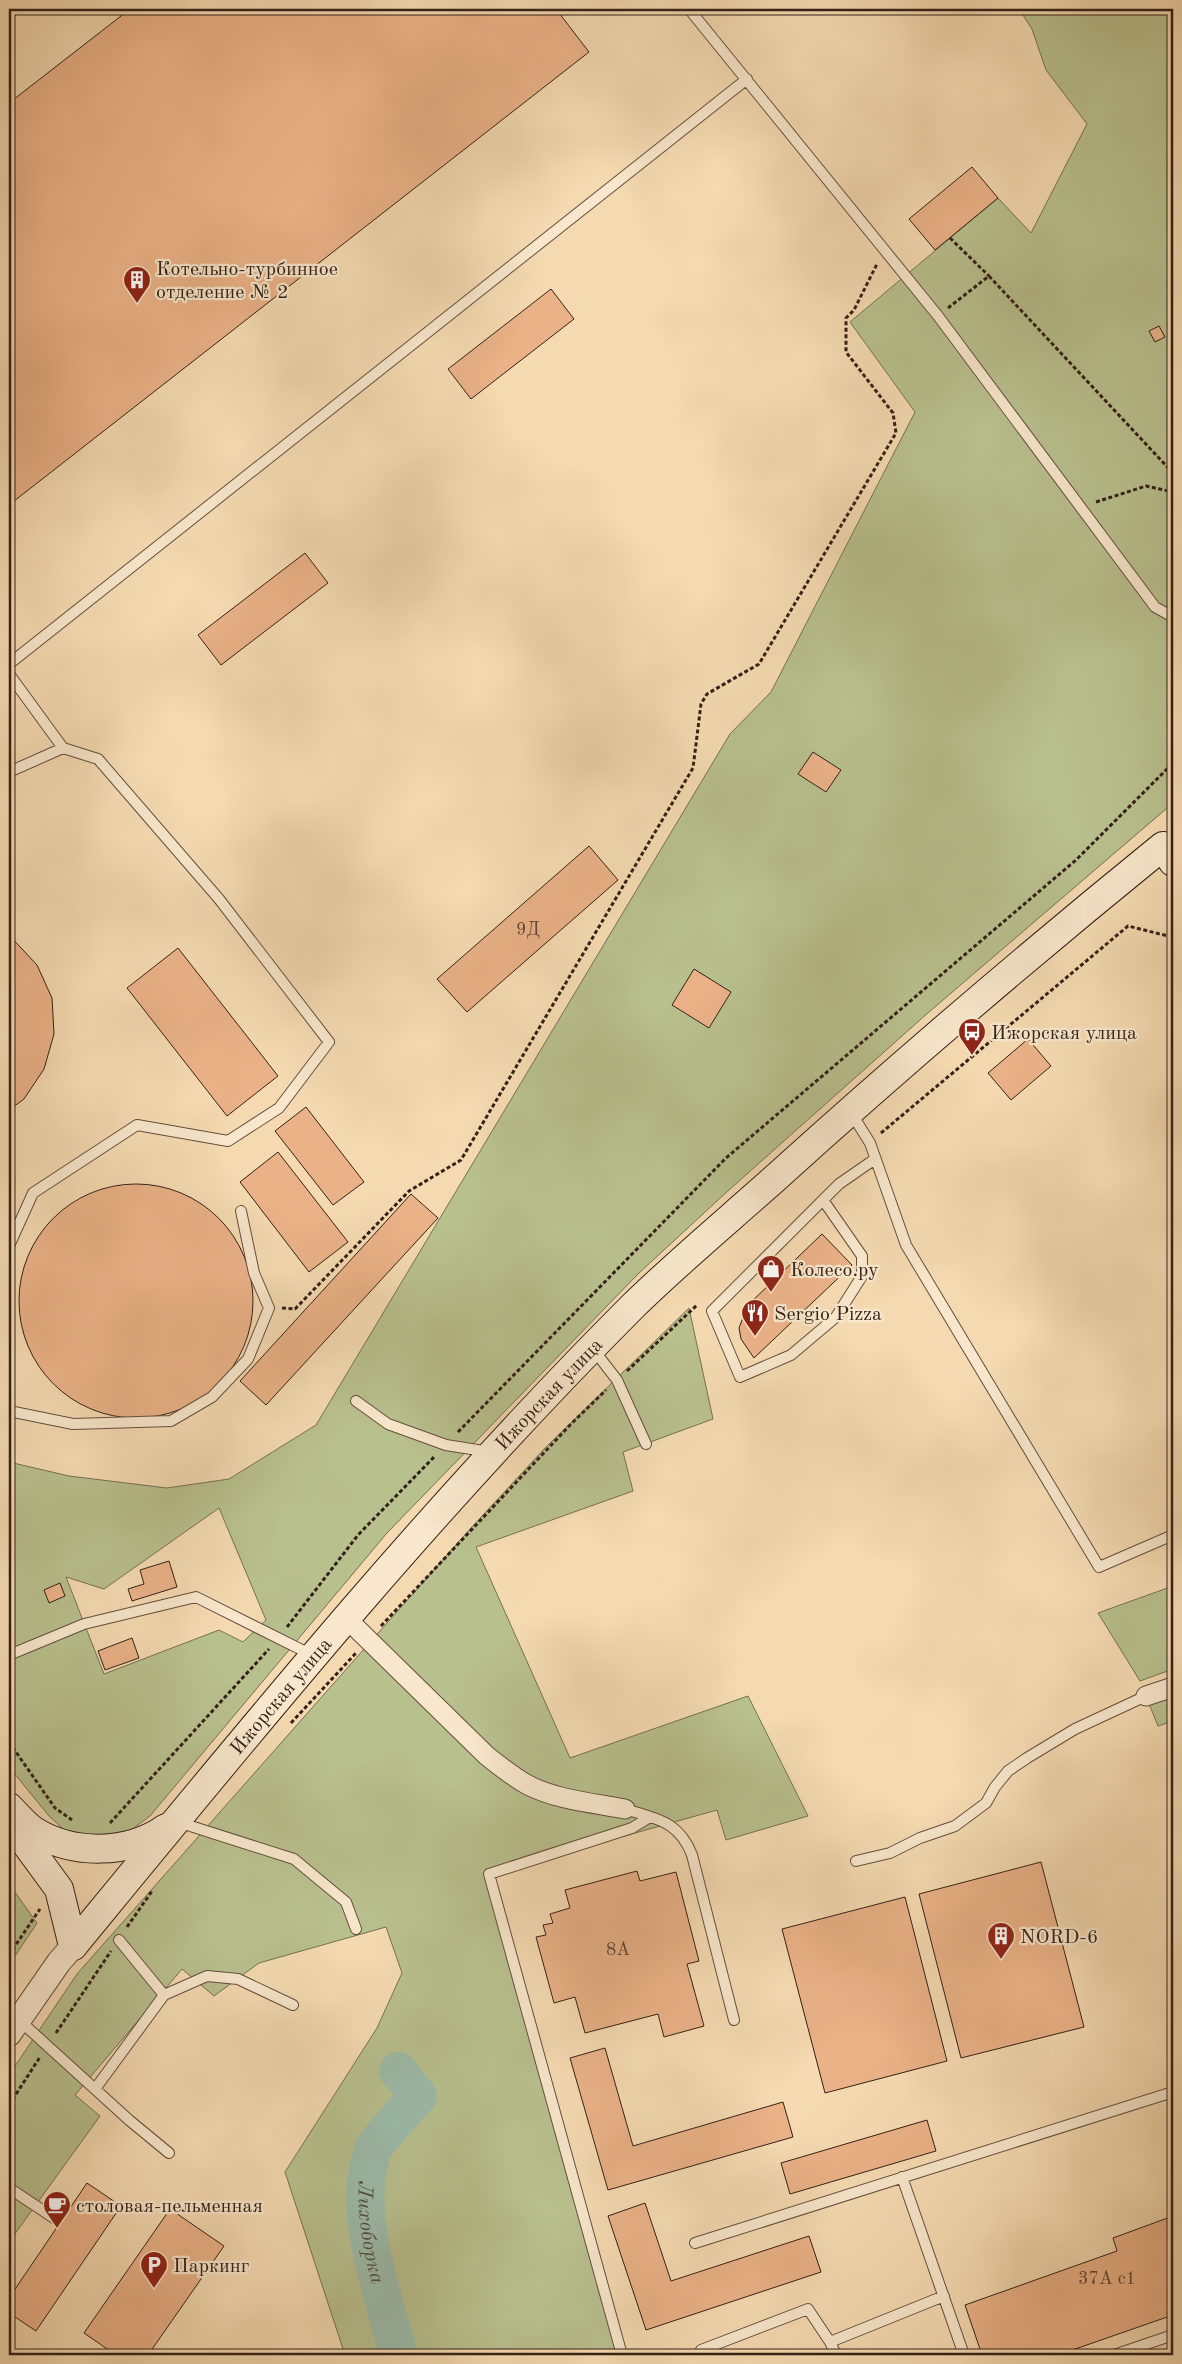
<svg xmlns="http://www.w3.org/2000/svg" width="1182" height="2364" viewBox="0 0 1182 2364" font-family="'Old Standard TT',serif">
<style>
.green{fill:#b8c08e;stroke:#767053;fill-rule:evenodd}
.lines{fill:none;stroke-linecap:round;stroke-linejoin:round}
.river{stroke:#9cbbaa;stroke-width:38}
.building{fill:#ebb288;stroke:#342018}
.service-casing{stroke:#644e3e;stroke-width:12}
.minor-casing{stroke:#644e3e;stroke-width:21}
.tertiary-casing{stroke:#644e3e;stroke-width:26}
.secondary-casing{stroke:#342018;stroke-width:30}
.path{stroke:#342018;stroke-width:3;stroke-dasharray:4 2.5;stroke-linecap:butt}
.service{stroke:#f8e7cc;stroke-width:10}
.minor{stroke:#f8e7cc;stroke-width:19}
.tertiary{stroke:#f8e7cc;stroke-width:24}
.secondary{stroke:#f8e7cc;stroke-width:28}
.labels{text-anchor:middle;stroke-width:4.5;stroke-linejoin:round;paint-order:stroke}
.number-label{font-size:18px;fill:#624434}
.poi-label{font-size:20px;fill:#342018;stroke:#f8e7cc;text-anchor:start}
.street-label{font-size:20px;fill:#342018;stroke:#f8e7cc}
.water-label{font-size:21px;font-style:italic;fill:#534e44;stroke:#f8e7cc}
</style>
<rect width="100%" height="100%" fill="#f5dab1"/>
<filter id="stains"><feTurbulence type="fractalNoise" baseFrequency=".004" numOctaves="4"/><feColorMatrix values="0 0 0 0 .2 0 0 0 0 .09 0 0 0 0 .02 0 0 0 .5 -.17"/></filter>
<radialGradient id="worn" r=".72"><stop offset=".6" stop-color="#630" stop-opacity="0"/><stop offset="1" stop-color="#630" stop-opacity=".3"/></radialGradient>
<path class="green" d="M1019,9H1173V803L929,1012L730,1189L638,1274L387,1533L150,1816L119,1839L74,1835L62,1828L49,1816L9,1767V1462L69,1476L167,1488L229,1479L316,1425L730,734L771,692L915,412L850,322L998,198L1031,233L1087,124L1046,70L1032,29ZM219,1508L266,1620L243,1642L219,1630L104,1674L66,1577L104,1589Z
M689,1308L713,1419L623,1452L633,1491L476,1547L570,1758L748,1696L808,1816L726,1840L717,1810L489,1874L622,2355H345L285,2172L377,2028L402,1973L386,1927L259,1963L214,1996L182,1969L75,2095L100,2116L9,2242V2075L77,1974L470,1529L545,1448Z
M1173,1586V1669L1140,1681L1098,1613Z
M1173,1692V1721L1158,1726L1148,1701Z
M9,1884L37,1923L9,1965Z"/>
<g class="lines">
<path class="river" id="s1" d="M398,2071L418,2096C409,2107 379,2137 374,2148C350,2206 383,2297 399,2355"/>
</g>
<path class="building" d="M130,9H556L589,52L9,505V103Z
M972,167L998,198L935,250L909,219Z
M1173,256V272L1170,257Z
M551,289L574,319L471,399L448,369Z
M1159,326L1165,337L1155,342L1149,331Z
M305,553L328,583L221,665L198,635Z
M813,752L841,770L826,792L798,774Z
M589,846L618,880L467,1012L437,979Z
M9,935L37,965L52,998L54,1034L44,1069L24,1099L9,1110Z
M178,948L278,1076L227,1116L127,988Z
M694,969L731,992L709,1028L672,1005Z
M1028,1039L1051,1066L1011,1100L988,1073Z
M306,1107L364,1182L333,1205L275,1131Z
M278,1152L348,1242L309,1272L240,1182Z
M19 1301a117 117 0 1 1 234 0a117 117 0 1 1-234 0Z
M411,1194L438,1218L266,1405L240,1381Z
M822,1234L852,1265L754,1358L741,1339L739,1328L748,1305Z
M169,1561L177,1587L132,1601L128,1589L144,1584L140,1570Z
M60,1583L65,1596L49,1603L44,1590Z
M132,1638L139,1658L105,1670L98,1651Z
M1041,1862L1084,2027L961,2058L919,1894Z
M637,1871L640,1881L676,1872L699,1961L687,1964L704,2026L664,2037L658,2014L585,2033L575,1997L554,2003L536,1937L546,1935L543,1925L553,1923L550,1914L570,1908L565,1890Z
M905,1897L947,2061L825,2093L782,1929Z
M605,2048L633,2146L783,2102L793,2137L608,2190L570,2058Z
M927,2120L936,2151L790,2194L781,2163Z
M87,2183L121,2206L36,2331L9,2313V2298Z
M645,2203L671,2281L809,2236L821,2272L646,2330L608,2216Z
M170,2209L224,2246L148,2355H116L84,2333Z
M1173,2216V2315L1058,2355H982L965,2305L1117,2251L1113,2238Z"/>
<g class="lines">
<defs>
<path id="service" d="M689,9L938,316L1155,607L1173,617
M9,664L747,79
M9,674L63,748L9,772
M850,1111L870,1143L906,1245L1099,1567L1173,1535
M823,1200L862,1256V1276L836,1317L791,1355L740,1377L712,1311L839,1184L875,1159
M9,1246L33,1193L137,1125L228,1141L279,1108L329,1042L219,899L98,759L63,748
M593,1349L617,1380L646,1444
M356,1401L388,1424L446,1445L490,1452
M9,1411L73,1424L171,1421L212,1397L248,1359L269,1308L254,1273L241,1211
M9,1655L84,1624L196,1597L312,1655
M625,1809C657,1819 679,1821 692,1855L734,2020
M178,1822L294,1859L346,1902L356,1929
M856,1861L890,1853L920,1838L955,1826L986,1803L995,1787L1008,1771L1027,1758L1075,1729L1146,1696
M119,1940L164,1995
M19,2020L129,2120L169,2153
M95,2089L164,1995L207,1976L238,1979L293,2005
M902,2177L964,2355
M9,2188L54,2218
M695,2243L1173,2092
M830,2342L944,2296
M622,2355L489,1874L632,1828L650,1817
M703,2355L701,2350L808,2309L830,2342L836,2355
M1114,2355L1173,2335"/>
<path id="minor" d="M345,1617L487,1756C500,1766 513,1777 528,1785C557,1800 594,1803 625,1809
M1146,1696L1173,1687"/>
<path id="tertiary" d="M9,2034L59,1962L73,1946"/>
<g id="secondary">
<path d="M9,1807C17,1815 25,1825 34,1831C73,1855 128,1855 166,1828"/>
<path d="M10,1822L59,1889L73,1946"/>
<path id="s2" d="M73,1946C253,1727 432,1507 633,1306C677,1263 726,1222 772,1181C899,1066 1030,954 1163,846L1173,862"/>
</g>
</defs>
<use href="#service" class="service-casing"/>
<use href="#minor" class="minor-casing"/>
<use href="#tertiary" class="tertiary-casing"/>
<use href="#secondary" class="secondary-casing"/>
<path class="path" d="M950,238L989,276
M948,308L989,276L1173,473
M1096,502L1146,486L1173,492
M881,1133L1128,926L1172,937L1173,939
M282,1308L295,1309L409,1191L461,1160L693,768L701,704L707,694L759,664L896,433L893,413L846,352V318L854,310L877,264
M627,1371L697,1305
M458,1432L726,1158L1076,860L1173,763
M381,1626L571,1424L606,1390
M287,1627L358,1535L435,1456
M291,1723L356,1653
M9,1742L55,1808L72,1820
M110,1823L269,1649
M127,1927L152,1891
M9,1955L40,1909
M56,2033L111,1951
M9,2105L40,2057"/>
<use href="#service" class="service"/>
<use href="#minor" class="minor"/>
<use href="#tertiary" class="tertiary"/>
<use href="#secondary" class="secondary"/>
</g>
<defs>
<symbol id="building-pin" viewBox="-11 -11 22 30"><path d="M0 17L-7.5 6A9.5 9.5 0 1 1 7.5 6Z" fill="#8f2418" stroke="#f8e7cc"/><path d="M-4-6H4V6H1V3H-1V6H-4ZM-2.5-4.3h1.7v1.8h-1.7ZM.8-4.3h1.7v1.8H.8ZM-2.5-1h1.7V.8h-1.7ZM.8-1h1.7V.8H.8Z" fill="#fff"/></symbol>
<symbol id="bus-pin" viewBox="-11 -11 22 30"><path d="M0 17L-7.5 6A9.5 9.5 0 1 1 7.5 6Z" fill="#8f2418" stroke="#f8e7cc"/><path d="M-5-6H5V4H4V6H2V4H-2V6H-4V4H-5ZM-3.5-4V0h7V-4ZM-3.5 1.2v1.5H-2V1.2ZM2 1.2v1.5H3.5V1.2Z" fill="#fff"/></symbol>
<symbol id="shop-pin" viewBox="-11 -11 22 30"><path d="M0 17L-7.5 6A9.5 9.5 0 1 1 7.5 6Z" fill="#8f2418" stroke="#f8e7cc"/><path d="M-5-2.5h2.3a2.7 3.5 0 0 1 5.4 0H5L5.5 6h-11ZM-1.5-2.5h3a1.5 2.3 0 0 0-3 0Z" fill="#fff"/></symbol>
<symbol id="restaurant-pin" viewBox="-11 -11 22 30"><path d="M0 17L-7.5 6A9.5 9.5 0 1 1 7.5 6Z" fill="#8f2418" stroke="#f8e7cc"/><path d="M-5-6h1v4h1v-4h1v4h1v-4h1v5L-1.5 .5V6h-2V.5L-5-1ZM5-6V6H3V1.5H1.5Q1.5-4 5-6Z" fill="#fff"/></symbol>
<symbol id="cafe-pin" viewBox="-11 -11 22 30"><path d="M0 17L-7.5 6A9.5 9.5 0 1 1 7.5 6Z" fill="#8f2418" stroke="#f8e7cc"/><path d="M-5.5-4.5H6V0H3Q3 3.5 0 3.5H-2.5Q-5.5 3.5-5.5 0ZM3-3.2v2h1.7v-2ZM-6 4.5H4V6H-6Z" fill="#fff"/></symbol>
<symbol id="parking-pin" viewBox="-11 -11 22 30"><path d="M0 17L-7.5 6A9.5 9.5 0 1 1 7.5 6Z" fill="#8f2418" stroke="#f8e7cc"/><path d="M-3.5-5.5H1a3.5 3.5 0 0 1 0 7H-1V5.5H-3.5ZM-1-3.4V-.6H.8a1.4 1.4 0 0 0 0-2.8Z" fill="#fff"/></symbol>
</defs>
<g fill-rule="evenodd">
<use href="#building-pin" x="121" y="264" width="32" height="43"/>
<use href="#bus-pin" x="956" y="1016" width="32" height="43"/>
<use href="#shop-pin" x="755" y="1253" width="32" height="43"/>
<use href="#restaurant-pin" x="739" y="1297" width="32" height="43"/>
<use href="#building-pin" x="985" y="1920" width="32" height="43"/>
<use href="#cafe-pin" x="41" y="2189" width="32" height="43"/>
<use href="#parking-pin" x="138" y="2249" width="32" height="43"/>
</g>
<g class="labels">
<g class="number-label">
<text x="528" y="935">9Д</text>
<text x="618" y="1955">8А</text>
<text x="1107" y="2284">37А с1</text>
</g>
<g class="poi-label">
<text x="156" y="275">Котельно-турбинное<tspan x="156" dy="23">отделение № 2</tspan></text>
<text x="991" y="1039">Ижорская улица</text>
<text x="790" y="1276">Колесо.ру</text>
<text x="774" y="1320">Sergio Pizza</text>
<text x="1020" y="1943">NORD-6</text>
<text x="76" y="2212">столовая-пельменная</text>
<text x="173" y="2272">Паркинг</text>
</g>
<g class="street-label">
<text dy="7" stroke="none"><textPath href="#s2" startOffset="729">Ижорская улица</textPath></text>
<text dy="7" stroke="none"><textPath href="#s2" startOffset="325">Ижорская улица</textPath></text>
</g>
<g class="water-label">
<text dy="7" stroke="none"><textPath href="#s1" startOffset="186">Лихоборка</textPath></text>
</g>
</g>
<rect width="1182" height="2364" fill="none" stroke="#f5dab1" stroke-width="30"/>
<rect x="10" y="10" width="1162" height="2344" fill="none" stroke="#342018" stroke-width="2.5"/>
<rect x="15" y="15" width="1152" height="2334" fill="none" stroke="#342018"/>
<rect width="100%" height="100%" filter="url(#stains)"/>
<rect width="100%" height="100%" fill="url(#worn)"/>
</svg>
